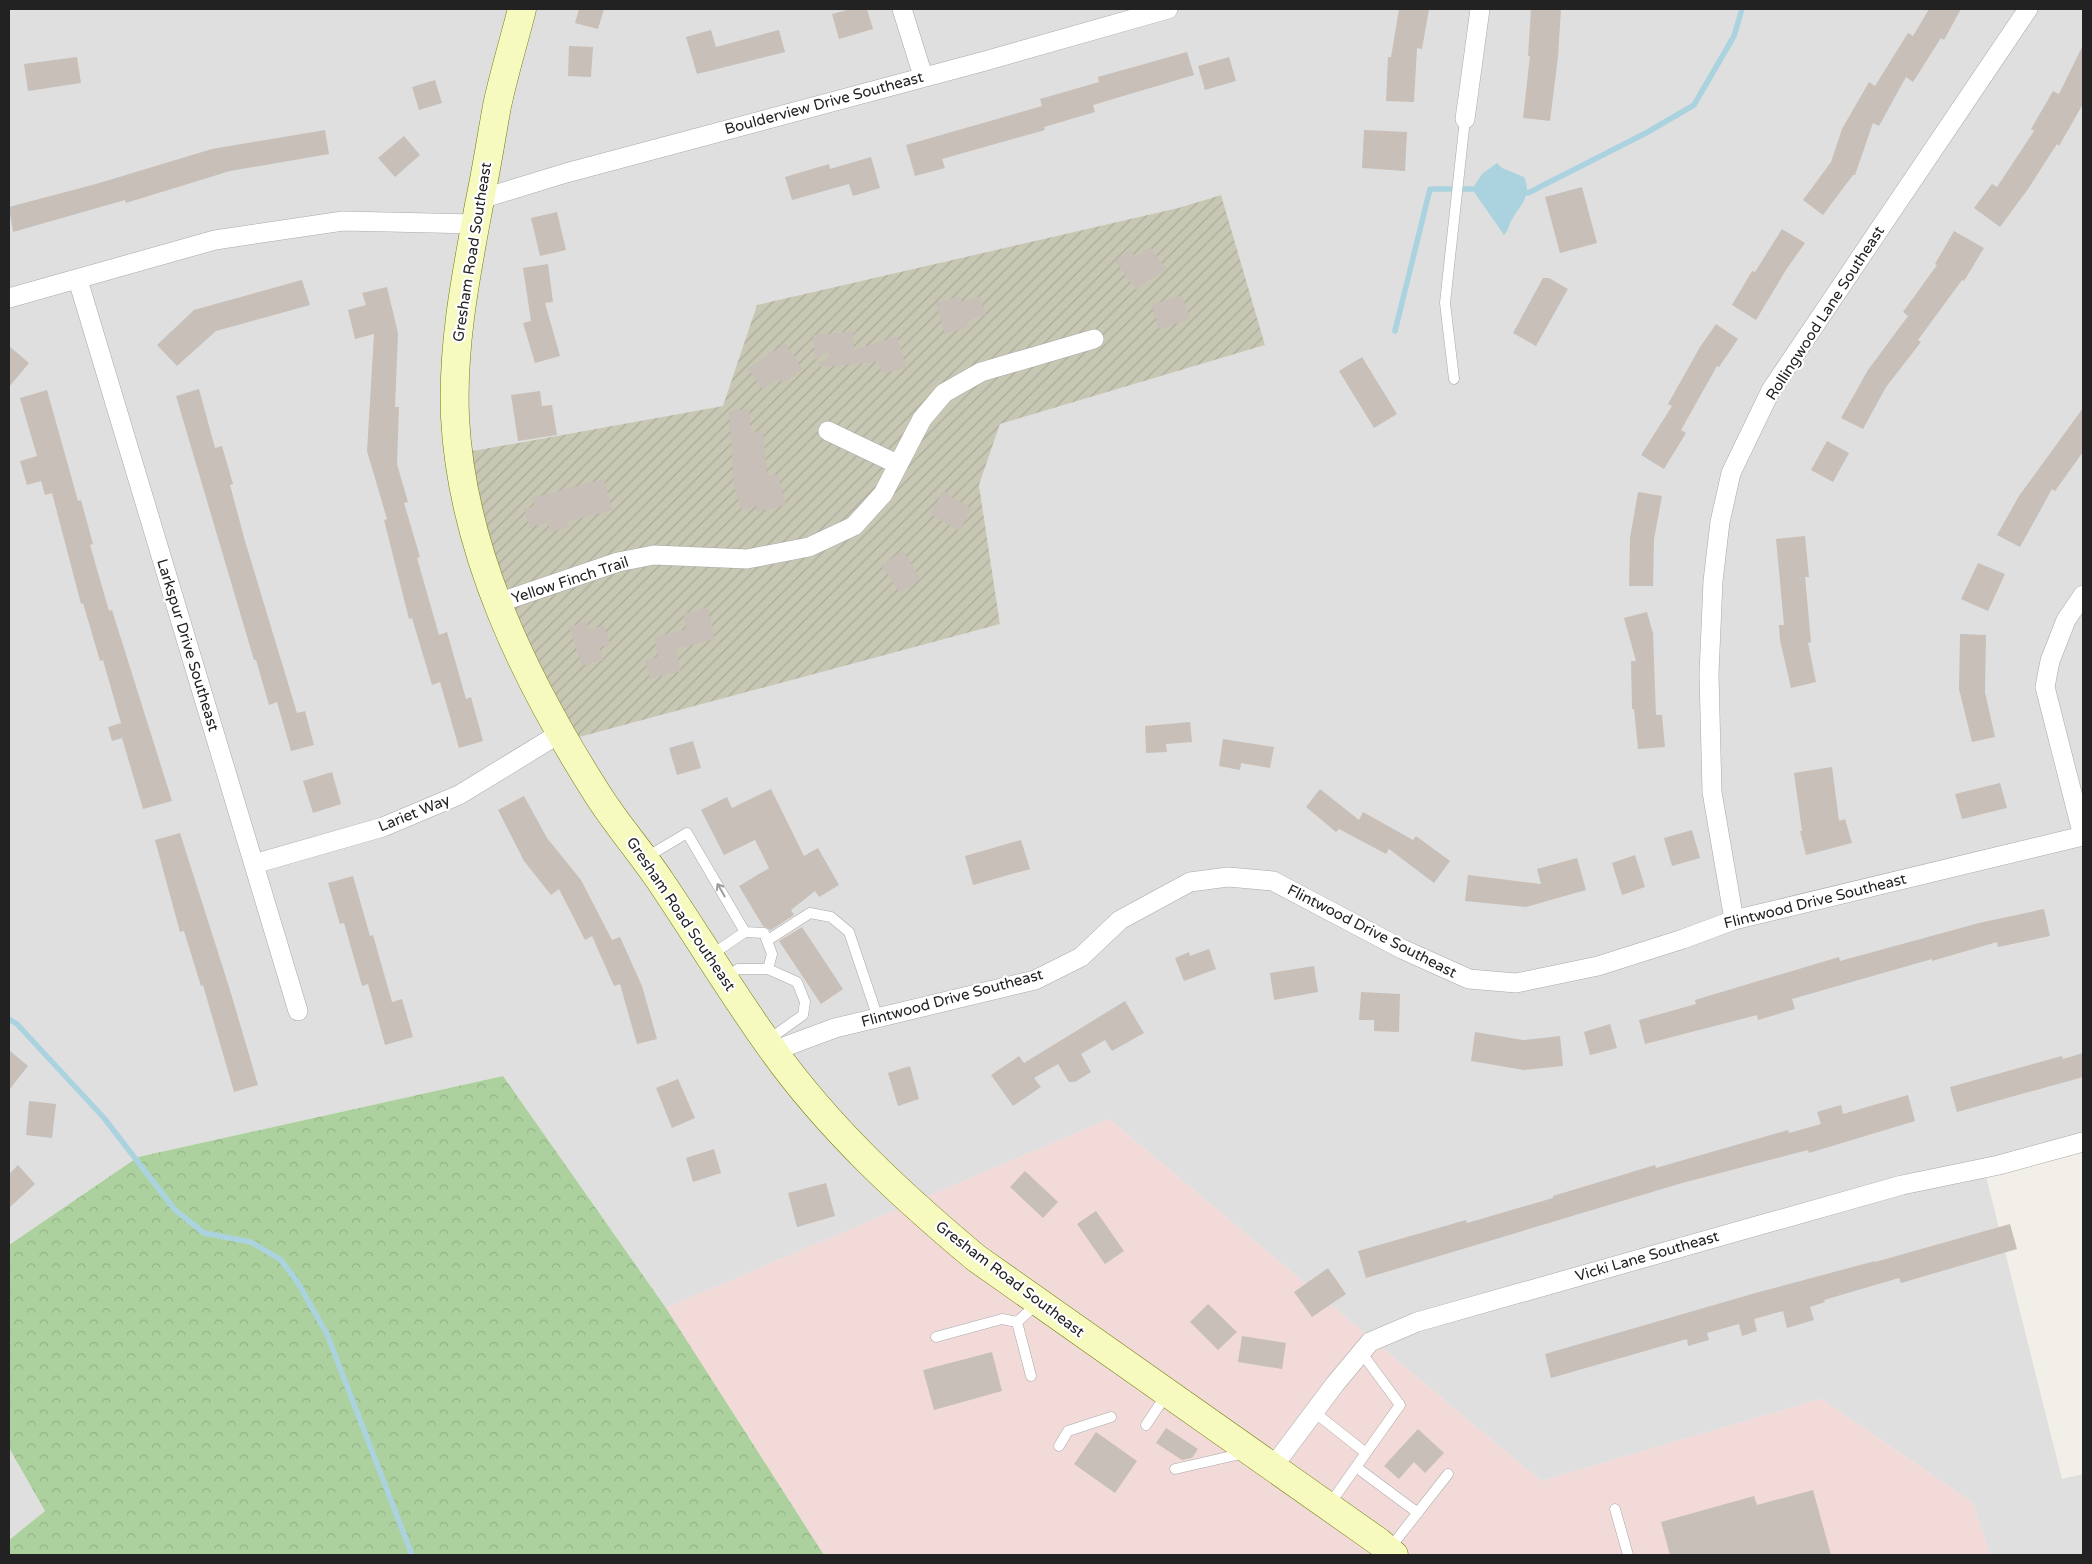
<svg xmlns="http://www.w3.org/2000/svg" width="2092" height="1564" viewBox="0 0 2092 1564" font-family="'Varela Round',sans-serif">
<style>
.residential{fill:#e0dfdf;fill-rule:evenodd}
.commercial{fill:#f2dad9}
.construction{fill:url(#construction-furrows)}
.forest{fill:url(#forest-crowns)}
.water{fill:#aad3df}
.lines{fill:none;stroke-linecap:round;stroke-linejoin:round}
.stream{stroke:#aad3df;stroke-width:5.5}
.building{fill:#c7bfb8}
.lane-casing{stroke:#a9a9a9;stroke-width:11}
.street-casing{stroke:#a9a9a9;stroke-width:20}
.secondary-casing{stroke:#707d05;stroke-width:29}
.lane{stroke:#fff;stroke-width:10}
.street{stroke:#fff;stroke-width:19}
.secondary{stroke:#f7fabf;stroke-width:28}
.oneway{stroke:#9c9c9c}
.labels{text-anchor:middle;stroke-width:4.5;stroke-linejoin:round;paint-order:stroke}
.street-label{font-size:15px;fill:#222;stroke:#fff}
</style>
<defs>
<pattern id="construction-furrows" width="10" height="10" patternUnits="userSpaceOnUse" patternTransform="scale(1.25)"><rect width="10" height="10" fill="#c7c7b4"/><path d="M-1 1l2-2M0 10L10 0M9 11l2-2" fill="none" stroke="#abab9a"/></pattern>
<pattern id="forest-crowns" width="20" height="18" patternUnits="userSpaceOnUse" patternTransform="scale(1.25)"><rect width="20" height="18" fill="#add19e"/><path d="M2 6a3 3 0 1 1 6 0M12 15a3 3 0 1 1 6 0" fill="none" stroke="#95b388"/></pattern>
</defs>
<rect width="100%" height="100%" fill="#f2efe9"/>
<path class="residential" d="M9,9H2083V1134L1982,1160L2062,1479L2083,1474V1555H1990L1972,1502L1821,1399L1541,1481L1109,1119L666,1308L503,1076L138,1157L9,1245ZM1220,195L1265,345L1000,424L979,485L1000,624L467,452L724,406L757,305L1178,208Z
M9,1448L45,1511L9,1540Z"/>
<path class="commercial" d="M1109,1119L1541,1481L1821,1399L1972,1502L1990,1555H824L666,1308Z"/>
<path class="construction" d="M1221,195L1265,345L1000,424L979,485L1000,624L568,740L486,557L467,452L723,406L757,305L1178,208Z"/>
<path class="forest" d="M503,1076L666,1308L824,1555H9V1540L45,1511L9,1448V1245L138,1157Z"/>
<path class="water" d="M1497,163L1502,168L1524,177C1533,196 1520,205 1511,221C1509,226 1508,231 1504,235L1472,189L1482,174Z"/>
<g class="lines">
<path class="stream" d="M1528,193L1646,133L1694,105L1734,36L1742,9
M1395,331L1430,189H1472
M9,1019L17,1024L104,1118L175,1210L204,1233L251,1242L281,1260L298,1283L327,1334L412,1555"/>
</g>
<path class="building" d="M579,9H604L598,29L575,23Z
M851,9H867L873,29L839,39L832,14Z
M1399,9H1429L1422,49L1417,48L1414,102L1386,101L1388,57H1391Z
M1531,9H1561L1558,57L1550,121L1523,118L1530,56H1528Z
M1929,9H1961L1944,40L1941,38L1913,82L1906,77L1879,126L1873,123L1855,175H1853L1823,215L1803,200L1831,162L1842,129L1869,82L1875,86L1908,33L1913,36Z
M711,30L716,47L779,30L785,52L697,74L686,37Z
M2083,45V104L2059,146L2057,144L2028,189L2000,227L1974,208L1992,184L1997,187L2034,131L2031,129L2053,91L2059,94Z
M569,46L593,47L591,77L568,76Z
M1187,52L1194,75L1093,105L1095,112L1044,127L1045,130L942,159L945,168L915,176L906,145L1042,106L1040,99L1099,82L1098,77Z
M77,57L81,83L28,91L24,64Z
M1229,57L1236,81L1205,90L1198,66Z
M435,80L442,103L419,110L412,87Z
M325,130L329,154L230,171L126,203L125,200L13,232L9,207L96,184L212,149Z
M1364,130L1407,132L1405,171L1362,168Z
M404,136L420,155L395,177L378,158Z
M871,157L880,188L853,196L849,184L792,200L785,177L829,164L830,169Z
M1582,187L1597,243L1560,253L1545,197Z
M557,212L566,250L540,256L531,218Z
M1782,229L1805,243L1786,270L1756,320L1732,305L1752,271L1755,272Z
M1954,231L1984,248L1964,281L1962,280L1918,340L1921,342L1886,387L1863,429L1841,418L1868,370L1908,316L1903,312L1937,265L1935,264Z
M1150,247L1166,269L1136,290L1115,261L1130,250L1135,257Z
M548,264L553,302L545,303L560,356L535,363L523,323L531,321L523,268Z
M1543,278H1549L1568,289L1536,346L1513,333Z
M302,280L310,305L216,331L177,366L157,345L194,310Z
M387,287L398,333L395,407H399L397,464L408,502L404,503L420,557L417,558L439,635L447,632L466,699L471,697L483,741L459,748L440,682L432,685L412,618L409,619L384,520L387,519L367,451L374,334L355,339L348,310L366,305L362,293Z
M1182,295L1190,319L1159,329L1151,305Z
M960,296L962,302L980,296L986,315L967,320L969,327L945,334L936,303Z
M1716,324L1738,339L1719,367L1717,366L1681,430L1686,433L1664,469L1641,455L1672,406L1668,404L1700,347Z
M857,331L853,334L854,350L897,336L906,367L882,374L878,362L820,367L819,362L828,359V351L815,360L813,335Z
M785,343L803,369L782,383L779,378L762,389L748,369Z
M9,346L29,363L9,387Z
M1362,357L1397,414L1374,428L1339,371Z
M199,389L215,448L222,446L233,484L230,485L245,541L297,713L305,711L314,745L291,751L277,702L269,705L256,660H254L176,396Z
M47,390L78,501L81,500L93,544L90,545L109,611L112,610L172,801L143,809L122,738L112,741L108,727L121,723L103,660L100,661L83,603L81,604L52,493L45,495L41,481L27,485L20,461L37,456L20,398Z
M540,391L542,406L552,405L557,435L518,441L511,395Z
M2083,408V452L2055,491L2052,489L2020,547L1997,535L2019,496Z
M749,409L751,432L763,431L767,476L778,474L786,505L757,512L756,506L741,510L734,485L729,411Z
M1827,441L1849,453L1833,482L1811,470Z
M604,479L612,510L567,522L569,527L551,532L547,522L530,528L524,509L535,506L532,498Z
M943,491L972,509L959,531L930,514Z
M1638,492L1662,496L1654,539L1653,586H1629L1630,538Z
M1805,536L1809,577H1805L1811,642L1808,643L1816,682L1791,688L1780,640L1779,625H1784L1776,539Z
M903,551L921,579L900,593L881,565Z
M1978,563L2005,574L1988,611L1961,599Z
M707,607L715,639L676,649L681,671L650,679L645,660L658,657L654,637L686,629L683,614Z
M1647,612L1653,633L1656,715H1662L1665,747L1638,749L1634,709H1632L1631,661H1636L1624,618Z
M586,621L589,630L604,625L610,644L599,648L603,660L582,666L569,627Z
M1960,634L1986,635L1985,692L1995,737L1972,742L1959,689Z
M1190,722L1192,742L1166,744L1167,752L1146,753L1145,726Z
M1223,739L1274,747L1270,768L1241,763L1240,770L1219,766Z
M693,741L701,768L677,775L669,748Z
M1832,767L1839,821L1845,819L1852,843L1806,855L1800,831H1802L1794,773Z
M332,772L341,804L313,813L303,781Z
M2000,783L2007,808L1962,819L1955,794Z
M771,789L804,856L818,848L839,885L819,897L815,891L791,910L794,915L771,930L763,926L739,886L769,868L755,840L724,855L701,810L727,797L732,808Z
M1320,789L1359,820L1363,812L1413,840L1416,836L1450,861L1434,883L1389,849L1386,854L1339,829L1336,832L1306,807Z
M524,796L547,838L581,880L612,940L620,937L642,986L657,1039L637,1044L620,984L614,986L592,936L585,940L559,889L551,895L524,861L498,810Z
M1692,830L1700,858L1672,866L1664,838Z
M180,833L230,990L258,1085L234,1092L203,985L201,986L184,931L180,932L155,840Z
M1021,840L1030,869L973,885L965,856Z
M1635,855L1645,887L1622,895L1612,863Z
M1577,858L1586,890L1526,907L1465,901L1468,875L1541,884L1537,869Z
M353,876L370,936L373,935L392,1002L402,999L413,1037L385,1045L368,984L362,986L344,923L340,924L328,883Z
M2044,909L2050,936L1998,947L1997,942L1932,961V959L1792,999L1795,1009L1758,1020L1757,1015L1645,1044L1639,1020L1696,1004L1695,1000L1839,957L1840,961L1979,923Z
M802,927L843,989L821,1004L779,941Z
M1209,949L1216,969L1184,981L1175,958L1189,952L1190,956Z
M1314,966L1318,992L1274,1000L1270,973Z
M1361,992L1400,994L1399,1032L1374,1031V1020H1359Z
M1125,1001L1144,1033L1112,1051L1105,1040L1081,1054L1091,1072L1075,1082H1069L1058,1064L1034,1078L1041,1087L1013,1106L991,1075L1019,1056L1024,1063Z
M1610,1024L1617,1048L1590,1055L1584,1032Z
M1475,1032L1523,1040L1560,1036L1563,1066L1524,1070L1471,1061Z
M9,1050L28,1066L9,1090Z
M2083,1053V1077L1957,1112L1950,1087L2062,1056L2063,1059Z
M910,1066L919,1099L898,1106L888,1073Z
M678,1079L695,1118L672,1128L656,1088Z
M1908,1095L1915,1121L1809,1153L1808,1150L1682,1183L1366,1278L1358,1251L1466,1220L1467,1223L1553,1198V1196L1655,1165L1656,1168L1788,1130L1789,1133L1821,1124L1817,1112L1841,1105L1843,1114Z
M29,1101L56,1104L52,1138L26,1135Z
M714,1149L721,1173L693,1182L686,1158Z
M18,1165L35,1184L9,1208V1174Z
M1025,1171L1058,1202L1043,1218L1010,1187Z
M826,1183L835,1216L797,1227L788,1193Z
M1096,1211L1124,1251L1105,1264L1077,1224Z
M2010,1224L2017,1249L1901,1283L1899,1278L1824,1300L1825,1302L1810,1307L1814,1320L1787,1328L1783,1311L1754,1319L1757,1331L1742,1336L1739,1324L1707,1333L1709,1340L1688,1346L1687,1339L1551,1378L1545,1354L1759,1292L1875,1261V1262Z
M1328,1268L1346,1294L1312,1317L1294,1292Z
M1208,1304L1237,1332L1218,1350L1190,1322Z
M1242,1336L1286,1343L1282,1369L1238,1362Z
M992,1352L1002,1391L934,1410L923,1370Z
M1166,1428L1198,1449L1192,1458L1182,1460L1156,1443Z
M1418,1429L1444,1453L1425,1473L1414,1462L1399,1479L1384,1466Z
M1096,1432L1137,1461L1115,1493L1074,1464Z
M1813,1490L1831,1555H1670L1661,1522L1754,1496L1757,1505Z"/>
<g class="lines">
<defs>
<path id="lane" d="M1454,379L1445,303L1465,119
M645,858L687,833L745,932
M768,940L810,913L831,917L849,932L878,1018
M711,955L745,932L764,933L772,954L768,969L797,982L805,1002L803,1015L768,1040
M725,978L738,969H768
M936,1337L1002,1319L1017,1322
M1031,1376L1017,1322L1038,1303
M1314,1412L1366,1453
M1146,1425L1166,1395
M1059,1446L1068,1431L1111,1417
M1356,1467L1418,1513
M1175,1469L1245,1453
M1329,1505L1400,1405L1361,1352
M1615,1509L1628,1555
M1390,1548L1448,1474"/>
<path id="street" d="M902,9L923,76
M1465,119L1480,9
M481,199L566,173L985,61L1168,9
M78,280L298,1011
M9,298L215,240L343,221L476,224
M828,431L897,464
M498,603L618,562L654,555L747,559L809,547L854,526L883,494L922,419L944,393L981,372L1094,339
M2083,836L2045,687L2050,661L2066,620L2083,595
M254,864L383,827L459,795L562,732
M1734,920L1712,792L1709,674L1713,581L1720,522L1731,473L1771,390L2028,9
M773,1051L835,1028L1035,980L1081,957L1120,920L1190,882L1228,877L1273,881L1402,949L1469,979L1516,983L1598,966L1683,939L1734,920L2083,836
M1272,1468L1335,1384L1370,1342L1417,1322L1902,1185L1999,1165L2083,1142"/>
<path id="secondary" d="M522,9C514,41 504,73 497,106C491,139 486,172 479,205C466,275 452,345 455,417C462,553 526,682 598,795C617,825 641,852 661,882C698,937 733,995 772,1049C829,1129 902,1196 976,1258L1379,1542L1394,1555"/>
</defs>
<use href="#lane" class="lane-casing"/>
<use href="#street" class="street-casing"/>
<use href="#secondary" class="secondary-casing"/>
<use href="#lane" class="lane"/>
<use href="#street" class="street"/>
<use href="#secondary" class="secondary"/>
</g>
<defs><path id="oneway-shaft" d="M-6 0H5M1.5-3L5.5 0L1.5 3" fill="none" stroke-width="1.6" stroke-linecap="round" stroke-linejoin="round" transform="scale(1.25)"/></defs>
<use class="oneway" href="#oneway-shaft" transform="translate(721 890) rotate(-120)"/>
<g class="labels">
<g class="street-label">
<text transform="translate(824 103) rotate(-15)" y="5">Boulderview Drive Southeast</text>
<text transform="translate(472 252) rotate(-81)" y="5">Gresham Road Southeast</text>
<text transform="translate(1825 313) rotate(-57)" y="5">Rollingwood Lane Southeast</text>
<text transform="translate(570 580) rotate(-18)" y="5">Yellow Finch Trail</text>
<text transform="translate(188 645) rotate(73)" y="5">Larkspur Drive Southeast</text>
<text transform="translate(414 813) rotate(-22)" y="5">Lariet Way</text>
<text transform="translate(1815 901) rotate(-14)" y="5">Flintwood Drive Southeast</text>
<text transform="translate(681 914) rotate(56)" y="5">Gresham Road Southeast</text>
<text transform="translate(1372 931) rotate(27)" y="5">Flintwood Drive Southeast</text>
<text transform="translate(952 998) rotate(-15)" y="5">Flintwood Drive Southeast</text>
<text transform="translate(1647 1256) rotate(-16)" y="5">Vicki Lane Southeast</text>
<text transform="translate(1010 1279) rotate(37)" y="5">Gresham Road Southeast</text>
</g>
</g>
<rect width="2092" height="1564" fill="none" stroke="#222222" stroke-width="20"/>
</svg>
